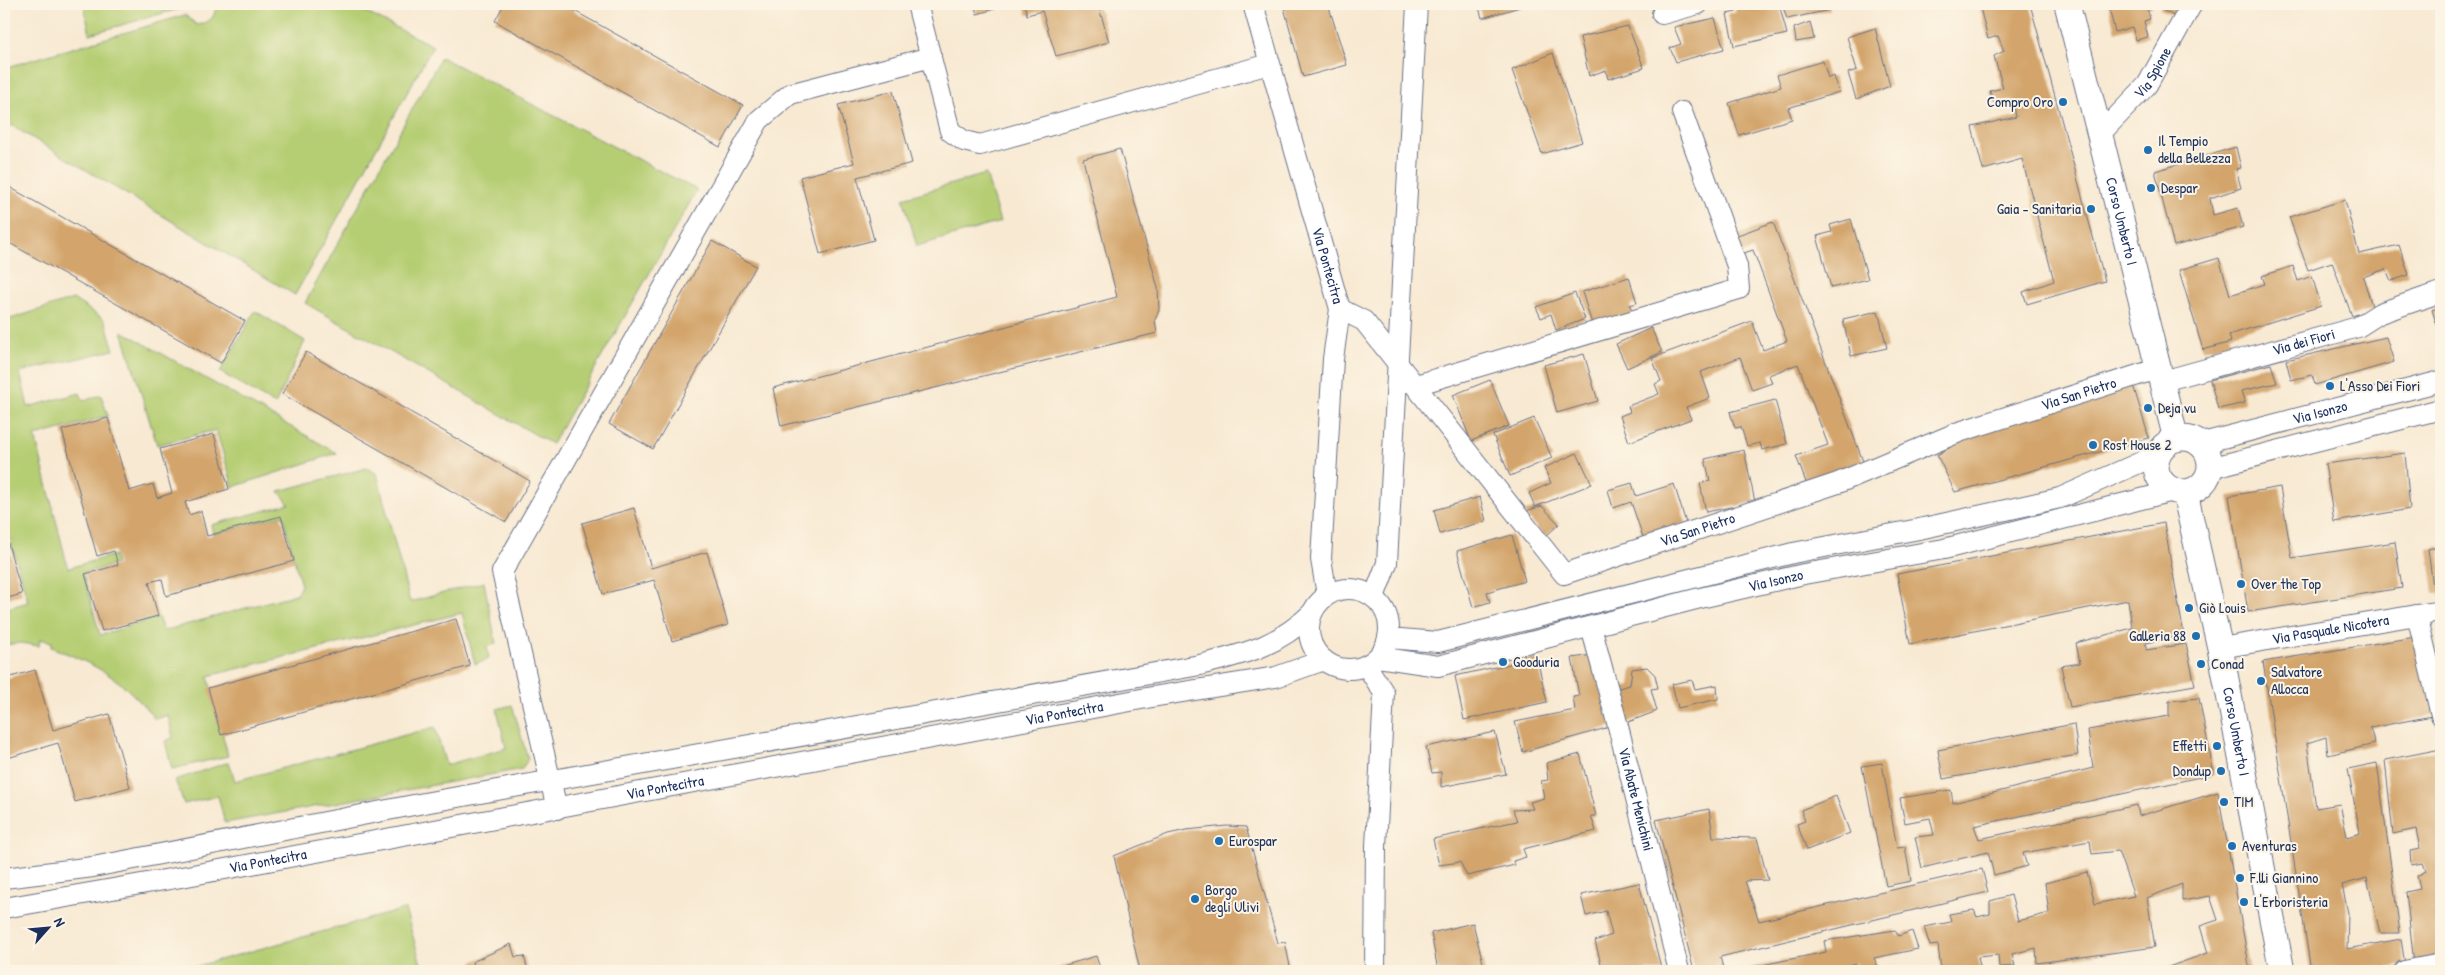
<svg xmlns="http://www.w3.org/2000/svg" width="2445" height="975" viewBox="0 0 2445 975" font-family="'Patrick Hand',sans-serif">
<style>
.green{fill:#b6ce73;stroke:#687e68}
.building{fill:#d3a56c}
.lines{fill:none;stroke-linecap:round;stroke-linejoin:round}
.minor-casing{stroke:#687087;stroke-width:22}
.tertiary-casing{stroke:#687087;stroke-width:27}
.minor{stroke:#fff;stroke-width:20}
.tertiary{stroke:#fff;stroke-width:25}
.poi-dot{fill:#1f6fb2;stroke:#fcf5e5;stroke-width:2}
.labels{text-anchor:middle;stroke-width:4;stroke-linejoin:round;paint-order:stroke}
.street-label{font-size:15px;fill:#1b2f5e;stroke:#fcf5e5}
.poi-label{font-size:15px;fill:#1b2f5e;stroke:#fcf5e5;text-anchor:start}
</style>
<rect width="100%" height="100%" fill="#fcf5e5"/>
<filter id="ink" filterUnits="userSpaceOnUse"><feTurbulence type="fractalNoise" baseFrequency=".02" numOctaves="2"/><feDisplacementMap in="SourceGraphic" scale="10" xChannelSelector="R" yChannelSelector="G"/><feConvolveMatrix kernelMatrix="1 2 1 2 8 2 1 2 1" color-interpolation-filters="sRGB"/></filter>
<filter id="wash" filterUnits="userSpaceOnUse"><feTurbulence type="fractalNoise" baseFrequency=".0096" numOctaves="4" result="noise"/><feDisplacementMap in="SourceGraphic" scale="20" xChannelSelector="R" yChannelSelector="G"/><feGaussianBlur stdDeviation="1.12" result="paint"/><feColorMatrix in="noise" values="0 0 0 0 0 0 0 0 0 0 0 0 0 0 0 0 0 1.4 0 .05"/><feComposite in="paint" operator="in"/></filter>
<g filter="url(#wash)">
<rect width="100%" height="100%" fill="#f8e9d2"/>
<path class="green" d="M87,4H191L192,5L90,34L84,6Z
M223,4H349L433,46L295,295L4,121V68L185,15L197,25C209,23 215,18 216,6Z
M441,57L697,190L552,444L305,303Z
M986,174L1000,222L917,246L903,198Z
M73,299L105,320L114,350L20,372L28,407L80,393L83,401L101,395L108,416L35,436L68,568L114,555L116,564L83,573L100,635L158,617L163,631L296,594L301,586L283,515L213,534L211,525L289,504L279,491L367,468L377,474L410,602L484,582L496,643L487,647L489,659L475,664L462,613L208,676L228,756L172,769L165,741L173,738L168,715L155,719C121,677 100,667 51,647L52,642L40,639L39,646L21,643L4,645V609L28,602L4,517V321Z
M255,311L305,341L275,405L220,372Z
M122,331L337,453L233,487L216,430L157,445Z
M512,705L528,759L522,769L225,823L218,796L184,804L175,780L229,762L235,781L435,727L446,765L506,748L497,709Z
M405,909L423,971H179Z"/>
<g id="blocks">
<path class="building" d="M504,4H562L743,105L720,147L495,21Z
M974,4H1012L977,14Z
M1024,4H1098L1109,42L1056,56L1042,11L1027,15Z
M1283,4H1328L1347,65L1303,77Z
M1478,4H1530L1482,18Z
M1739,4H1779L1787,34L1734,46L1727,14L1736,12L1734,5Z
M1782,4H1828L1830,10L1787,19Z
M1979,4H2030L2105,281L2027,304L2023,292L2054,281L2022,159L1983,170L1972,127L2016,117L2013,100L1993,102L1990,91L2003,88L1994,56L2004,51L1998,36L1988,39Z
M2108,4H2151L2152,7L2147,8L2150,19L2144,21L2148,37L2136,40L2132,27L2115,32Z
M2162,4H2183L2176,17L2160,9Z
M1715,18L1724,49L1676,62L1670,48L1681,44L1674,27Z
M1810,22L1814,39L1796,42L1794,28Z
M1628,26L1644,68L1608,79L1606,70L1589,76L1580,37Z
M1875,28L1890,86L1856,99L1848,73L1857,70L1847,37Z
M1553,53L1582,142L1542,154L1512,70Z
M1823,61L1828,78L1834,76L1839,92L1788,108L1792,119L1739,135L1729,103L1781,87L1777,75Z
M893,91L912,163L857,177L874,240L820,254L800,177L854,163L838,105Z
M2236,147L2241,168L2236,169L2241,188L2210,198L2213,215L2238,208L2243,227L2174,246L2155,171Z
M1120,149L1158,288L1159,310L1155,320L1157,333L781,426L773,388L1117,297L1083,159Z
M4,184L245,321L221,363L4,240Z
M2345,200L2359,254L2399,245L2409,275L2391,281L2386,269L2363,277L2373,309L2352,316L2332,262L2308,270L2289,217Z
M1851,219L1868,279L1831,288L1817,236L1832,232L1830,225Z
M1773,222L1864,464L1807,485L1796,456L1828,445L1798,364L1769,375L1772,383L1752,390L1740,357L1701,372L1710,398L1686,407L1691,419L1629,442L1620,416L1630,412L1628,406L1659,394L1655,384L1661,381L1652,358L1752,321L1763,350L1787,341L1753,250L1741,254L1735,236Z
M712,241L756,266L653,449L609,424Z
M2219,258L2230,295L2265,284L2262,276L2293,266L2298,281L2312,276L2321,306L2229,335L2231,342L2203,350L2179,270Z
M1629,277L1637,303L1630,305L1634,318L1592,324L1582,292Z
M1575,293L1585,319L1556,330L1551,314L1541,318L1536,307Z
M2441,307V337L2432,310Z
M1878,311L1887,348L1851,356L1843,319Z
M1651,328L1662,352L1627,368L1616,344Z
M2386,337L2394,362L2315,385L2312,375L2291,380L2286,360Z
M306,352L530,481L506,522L282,394Z
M1584,354L1598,401L1557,413L1544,365Z
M2271,364L2277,383L2241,391L2245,403L2218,409L2210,380Z
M1490,380L1509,426L1471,441L1453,395Z
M2133,385L2149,438L1955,492L1937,455L1973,434Z
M1775,400L1787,444L1762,450L1760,443L1747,446L1741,427L1735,428L1730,412Z
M108,418L129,491L153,484L157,498L172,493L160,449L214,434L229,489L185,502L189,515L201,511L207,536L281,516L294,561L166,596L162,579L149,582L158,616L102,631L85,574L118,565L114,551L97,556L62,430Z
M1534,418L1552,458L1510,476L1493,435Z
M1744,450L1755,502L1706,512L1700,483L1710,481L1705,459Z
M1577,453L1592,484L1535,507L1529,493L1551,483L1544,468Z
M2405,453L2410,509L2334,522L2325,464Z
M1632,483L1636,496L1674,484L1686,523L1643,537L1631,502L1613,508L1608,490Z
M2280,487L2292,558L2395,542L2402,588L2248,612L2229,496Z
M1480,497L1486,521L1440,534L1434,510Z
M1542,506L1559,524L1545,537L1523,512Z
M634,508L651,568L707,552L728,625L672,641L654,580L603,594L582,523Z
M2164,523L2184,635L2146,643V650L2186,644L2195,685L2070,707L2061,666L2080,663L2076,643L2132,628L2128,600L1910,644L1897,574Z
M4,529L22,594L4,599Z
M1512,535L1525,581L1487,592L1490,602L1473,607L1457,551Z
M2441,546V593L2434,594L2428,549Z
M456,619L470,666L221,735L208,688Z
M2415,637L2437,715L2370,728L2375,744L2328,755L2326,737L2307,743L2316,808L2340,804L2347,837L2360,833L2348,769L2377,763L2400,933H2380L2367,878L2342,885L2348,913L2347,949L2401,939L2405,965L2369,971H2311L2263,662Z
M1593,655L1613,726L1523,752L1515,722L1575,710L1573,697L1579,696L1572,658Z
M1537,658L1547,702L1464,720L1455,676Z
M1647,667L1655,675L1658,688L1651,689L1657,711L1623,724L1615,689L1630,685L1632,669Z
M35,670L53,730L109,714L130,787L75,802L58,743L4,759V679Z
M1692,680L1695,689L1717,685L1718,699L1678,708L1672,684Z
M2199,698L2214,774L1974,826L1979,839L2137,805L2139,816L2218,792L2250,971H2157L2208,953L2200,926L2218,920L2210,896L2182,901V884L2147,898L2155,947L2037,963L2036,948L2012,954L2015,966L1999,967L1998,955L1978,957L1981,971H1941L1938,945L1930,946L1924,927L1951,922L1949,914L1974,910L1977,917L1990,914V901L2011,895L2018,921L2049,913L2045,883L2087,872L2095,904L2134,896L2118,851L2092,854L2090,841L2023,853L2027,866L1994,875L1988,852L1922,868L1915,837L1934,835L1930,818L1905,823L1900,798L1951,790L1953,803L2093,768L2088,730L2169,716V701Z
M2074,724L2078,755L1943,779L1938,750Z
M1495,732L1506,774L1441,787V772L1432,773L1426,747Z
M2441,749V958L2414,964L2406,892L2420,889L2417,876L2426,871L2423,863L2411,865L2410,851L2420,849L2416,829L2393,834L2385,760Z
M1580,754L1596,816H1591L1596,831L1523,849L1526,857L1513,861L1515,865L1467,876L1460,862L1439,865L1433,839L1517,821L1513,810L1533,809L1530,802L1544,798L1541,781L1548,780L1546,763Z
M1882,763L1897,848L1905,847L1911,881L1886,886L1862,766Z
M1836,796L1850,833L1807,850L1797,824L1805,821L1801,810Z
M1709,809L1713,837L1757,838L1768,880L1745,881L1759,921L1982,869L1988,892L1720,957L1724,971H1694L1656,820Z
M1227,826L1246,827L1278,943L1285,942L1291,971H1140L1114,856L1168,834L1186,830Z
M1639,883L1662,971H1603L1595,941L1612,935L1606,911L1586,916L1581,895Z
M1473,923L1485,971H1438L1431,933Z
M1895,930L1898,936L1912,931L1918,949L1874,958L1880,971H1860L1856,963L1829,971H1732L1826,952L1824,941Z
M511,944L515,957L524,956L528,971H475L472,962Z
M1096,956L1101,971H1060L1059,967Z"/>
</g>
</g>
<g filter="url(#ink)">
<use href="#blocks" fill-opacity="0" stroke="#687087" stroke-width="1"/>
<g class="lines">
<defs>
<g id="minor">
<path d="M917,4L950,131L964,141L980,145L1269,64"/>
<path id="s1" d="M1253,4L1340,309L1333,359L1321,559L1327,595"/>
<path d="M1662,14L1698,4"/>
<path id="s2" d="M2101,133L2147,85L2192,4"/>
<path id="s3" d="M1340,309L1364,321L1564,574L1838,483L1959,432L2160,368"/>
<path id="s4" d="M2163,381L2358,327L2380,313L2441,292"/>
<path d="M1416,385L1739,289L1737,266L1682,112"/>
<path id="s5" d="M2199,444L2441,381"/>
<path d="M2210,468L2441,409"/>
<circle cx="1349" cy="629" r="40"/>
<path d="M1374,597L1387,563L1417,4"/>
<path d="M2417,615L2441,715"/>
<path id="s6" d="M1591,627L1619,730L1679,971"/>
<path d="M1388,638L1438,642L1793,553L1919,529L2060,498L2157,455"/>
<path id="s7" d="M2220,648L2441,611"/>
<path id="s8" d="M1378,657L1438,666L1696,599L1804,574L1944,549L2173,491"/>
<path d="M1366,665L1384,693L1376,846L1375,971"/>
<path d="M557,809L502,572L759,120L790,94L931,57"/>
<path d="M4,878L93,867L424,803L1200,665C1247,653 1276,647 1312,613"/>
<path id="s9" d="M4,908L187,876L1152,697L1276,677L1324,660"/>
<path d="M2404,971L2441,964"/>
</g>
<g id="tertiary">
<path id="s10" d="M2067,4L2176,439"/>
<circle cx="2183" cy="465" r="27"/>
<path id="s11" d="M2185,493L2220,648L2282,971"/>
</g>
</defs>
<use href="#minor" class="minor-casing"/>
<use href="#tertiary" class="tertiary-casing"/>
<use href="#minor" class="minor"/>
<use href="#tertiary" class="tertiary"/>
</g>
</g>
<g class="poi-dot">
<circle cx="2063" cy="102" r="5"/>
<circle cx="2148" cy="150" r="5"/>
<circle cx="2151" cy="188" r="5"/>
<circle cx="2091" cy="209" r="5"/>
<circle cx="2330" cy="386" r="5"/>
<circle cx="2148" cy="408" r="5"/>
<circle cx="2093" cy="445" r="5"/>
<circle cx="2241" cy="584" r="5"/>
<circle cx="2189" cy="608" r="5"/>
<circle cx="2196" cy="636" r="5"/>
<circle cx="1503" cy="662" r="5"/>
<circle cx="2201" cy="664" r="5"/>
<circle cx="2261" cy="681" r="5"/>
<circle cx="2217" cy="746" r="5"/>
<circle cx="2221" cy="771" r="5"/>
<circle cx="2224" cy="802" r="5"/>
<circle cx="1219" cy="841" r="5"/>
<circle cx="2232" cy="846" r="5"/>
<circle cx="2240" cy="878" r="5"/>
<circle cx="1195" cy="899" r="5"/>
<circle cx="2244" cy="902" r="5"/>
</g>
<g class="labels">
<g class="street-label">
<text dy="5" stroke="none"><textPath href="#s2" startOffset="80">Via Spione</textPath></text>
<text dy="5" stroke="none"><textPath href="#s10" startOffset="224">Corso Umberto I</textPath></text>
<text dy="5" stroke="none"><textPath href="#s1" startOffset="272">Via Pontecitra</textPath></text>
<text dy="5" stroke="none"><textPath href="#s4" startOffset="146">Via dei Fiori</textPath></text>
<text dy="5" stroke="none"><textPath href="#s3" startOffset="895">Via San Pietro</textPath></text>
<text dy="5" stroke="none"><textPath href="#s5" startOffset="125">Via Isonzo</textPath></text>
<text dy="5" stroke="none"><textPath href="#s3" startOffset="490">Via San Pietro</textPath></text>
<text dy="5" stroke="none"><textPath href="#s8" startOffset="409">Via Isonzo</textPath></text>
<text dy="5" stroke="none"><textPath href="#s7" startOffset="112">Via Pasquale Nicotera</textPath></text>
<text dy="5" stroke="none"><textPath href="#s9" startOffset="1078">Via Pontecitra</textPath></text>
<text dy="5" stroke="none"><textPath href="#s11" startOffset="244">Corso Umberto I</textPath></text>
<text dy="5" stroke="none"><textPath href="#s9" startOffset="672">Via Pontecitra</textPath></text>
<text dy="5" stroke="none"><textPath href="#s6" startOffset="178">Via Abate Menichini</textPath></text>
<text dy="5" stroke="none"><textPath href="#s9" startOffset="268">Via Pontecitra</textPath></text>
</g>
<g class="poi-label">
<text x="2053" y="107" text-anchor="end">Compro Oro</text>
<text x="2158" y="146">Il Tempio<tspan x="2158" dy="17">della Bellezza</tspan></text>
<text x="2161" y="193">Despar</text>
<text x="2081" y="214" text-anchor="end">Gaia - Sanitaria</text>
<text x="2340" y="391">L'Asso Dei Fiori</text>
<text x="2158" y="413">Deja vu</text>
<text x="2103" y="450">Rost House 2</text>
<text x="2251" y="589">Over the Top</text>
<text x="2199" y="613">Giò Louis</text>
<text x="2186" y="641" text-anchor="end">Galleria 88</text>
<text x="1513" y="667">Gooduria</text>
<text x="2211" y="669">Conad</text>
<text x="2271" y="677">Salvatore<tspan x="2271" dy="17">Allocca</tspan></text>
<text x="2207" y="751" text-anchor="end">Effetti</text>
<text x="2211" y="776" text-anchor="end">Dondup</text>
<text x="2234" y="807">TIM</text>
<text x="1229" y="846">Eurospar</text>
<text x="2242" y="851">Aventuras</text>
<text x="2250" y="883">F.lli Giannino</text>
<text x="1205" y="895">Borgo<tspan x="1205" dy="17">degli Ulivi</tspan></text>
<text x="2254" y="907">L'Erboristeria</text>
</g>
</g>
<rect width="2445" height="975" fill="none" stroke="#fcf5e5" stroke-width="20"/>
<g transform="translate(48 928) rotate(63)" stroke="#fcf5e5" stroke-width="4" paint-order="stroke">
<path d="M0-4L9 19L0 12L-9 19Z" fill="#1b2f5e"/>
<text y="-8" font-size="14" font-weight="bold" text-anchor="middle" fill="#1b2f5e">N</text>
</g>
</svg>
